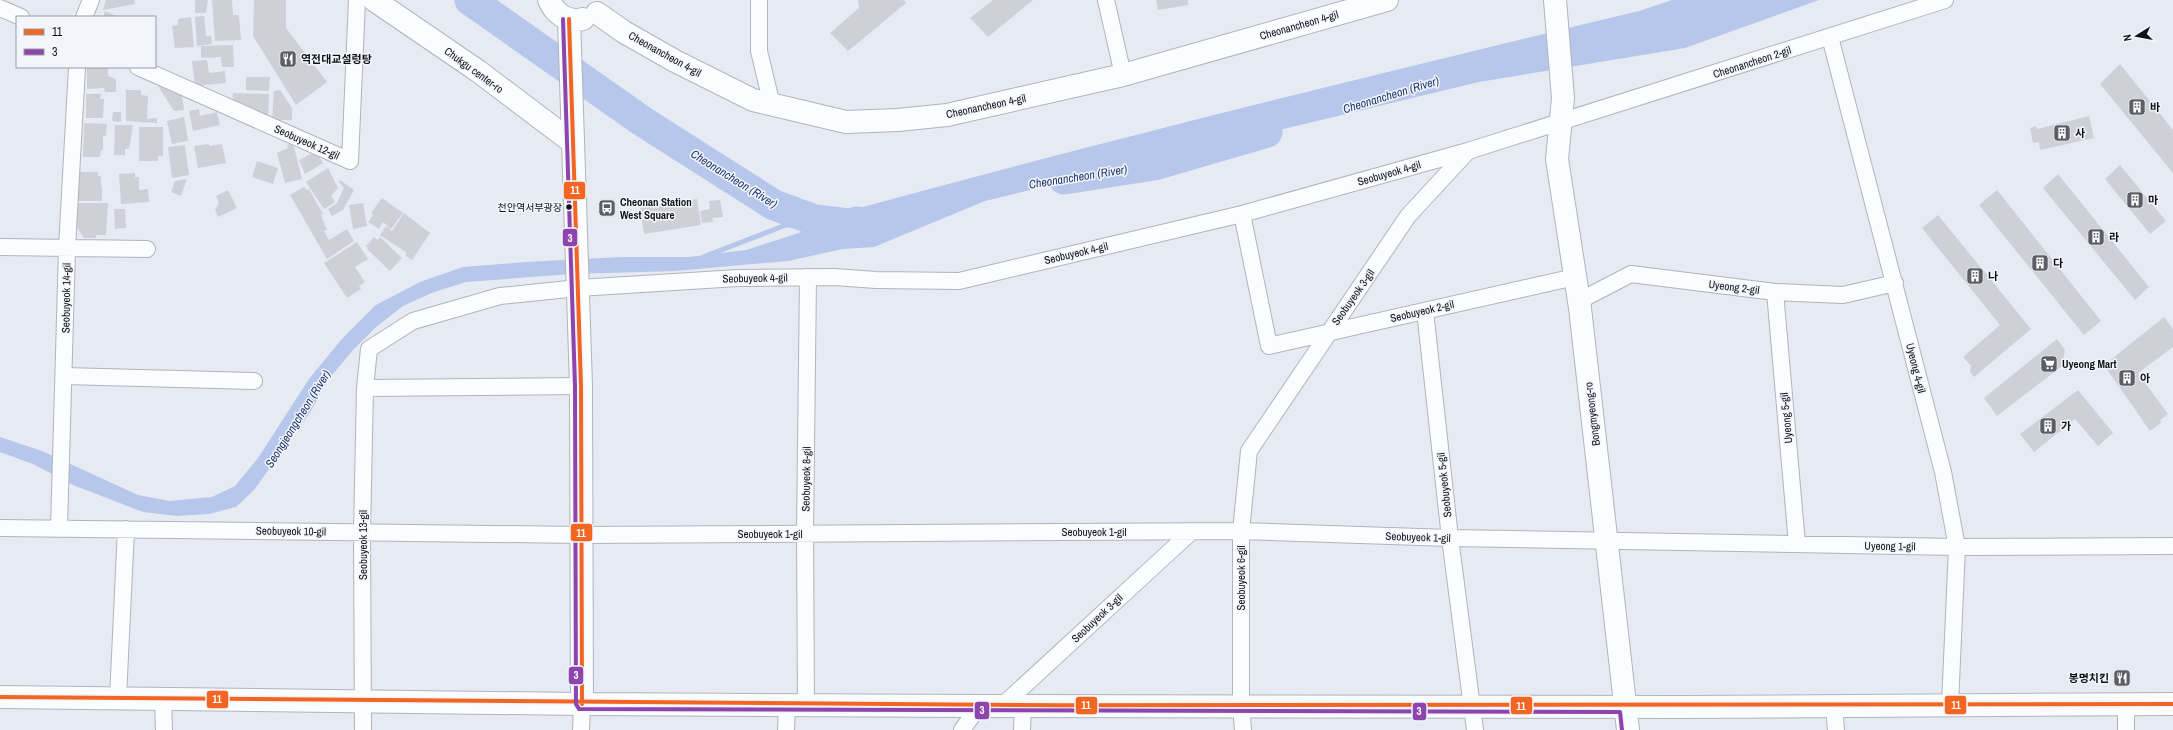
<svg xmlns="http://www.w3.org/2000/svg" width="2173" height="730" viewBox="0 0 2173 730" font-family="'Archivo Narrow','Noto Sans KR',sans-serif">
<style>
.water{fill:#b6c7eb}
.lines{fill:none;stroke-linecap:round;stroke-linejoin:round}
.stream{stroke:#b6c7eb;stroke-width:5}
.river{stroke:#b6c7eb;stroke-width:31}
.building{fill:#cdd0d7}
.street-casing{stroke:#b1b4bb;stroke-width:18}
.secondary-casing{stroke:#b1b4bb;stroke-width:24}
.street{stroke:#fbfcfd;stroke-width:16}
.secondary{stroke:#fbfcfd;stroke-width:22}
.bus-1-casing{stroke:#f2f6fc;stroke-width:7}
.bus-2-casing{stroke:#f2f6fc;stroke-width:7}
.bus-1{stroke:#f26522;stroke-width:4}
.bus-2{stroke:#8e44ad;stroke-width:4}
.bus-dot{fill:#101218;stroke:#f2f6fc;stroke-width:1.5}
.labels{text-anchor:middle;stroke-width:3;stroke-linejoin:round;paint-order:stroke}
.bus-label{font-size:10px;fill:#101218;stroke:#f2f6fc;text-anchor:end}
.street-label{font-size:11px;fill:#101218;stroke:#f2f6fc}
.poi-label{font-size:11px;font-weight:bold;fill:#101218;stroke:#f2f6fc;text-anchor:start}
.water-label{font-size:12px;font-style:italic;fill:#203870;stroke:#f2f6fc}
.line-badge{stroke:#f2f6fc;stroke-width:1.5}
.badge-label{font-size:11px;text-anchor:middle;font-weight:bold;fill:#fff}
</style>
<rect width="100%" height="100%" fill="#e6eaf3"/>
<path class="water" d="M1672,0H1819L1685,48L1479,82L985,201L874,247L843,249L788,261L675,271L571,274L466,282L434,292L403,306L376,327L354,349L327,381L311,411L254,490L236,507L209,514L177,516L143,512L73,485L33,464L0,452V437L42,451L138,495L170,501L212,497L235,486L258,458L309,379L341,340L376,305L420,282L463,267L526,262L621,257H689L746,250L799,233L815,220C1088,145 1363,77 1639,11Z"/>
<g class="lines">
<path class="stream" d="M703,257L786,225H815"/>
<path class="river" d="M470,0L642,121L774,205L815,220L849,224L857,222
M1064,179L1154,165L1267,132"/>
</g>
<path class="building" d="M106,0H134L135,4L103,10Z
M195,0H208L206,13H195Z
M212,0H232L233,15H239L241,40L215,41Z
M254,0H286V28L327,82L296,105L253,36Z
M858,0H904L906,3L848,51L830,33L859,8Z
M993,0H1033L988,37L970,18Z
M1156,0H1188V5L1158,10Z
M105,11L119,17H103Z
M204,16L206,36H211L212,44L197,46L195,17Z
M191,17L194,47L175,48L172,26L178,25V19Z
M233,45L234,67H222L221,57L201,58V46Z
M207,60L209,73L225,71L226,83L195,86L192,61Z
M2120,64L2173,130V173L2100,84Z
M87,67H108V76L116,79V92H105L104,88L87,89Z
M246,77H270L269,91L246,90Z
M158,86L182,96L184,110L174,111Z
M126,90H141V95L148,96L147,119L157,118V123L126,121Z
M280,90L292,108V120H272L274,91Z
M233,93L269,94L268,119L254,115V108H250L249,106L232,105Z
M86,94H101L100,99H104L103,118H86Z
M199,109L200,116L217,112L220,125L193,131L189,111Z
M113,112H121V122L112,121Z
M2089,116L2094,138L2040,150L2039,142L2033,143L2030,128L2036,126L2037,129Z
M184,117L188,141L172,144L167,121Z
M84,123L107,124L106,136H103V150H101L100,157H83Z
M115,125H133L129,149H125V155H114Z
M139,127H163V156H158V161H139Z
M293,143L302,179L285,183L277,153L288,148L287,145Z
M209,144V146L222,144L226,163L198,168L194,146Z
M185,145L189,175L172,178L168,147Z
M316,151L323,163L305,174L299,160Z
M257,161L278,168L273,184L252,177Z
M2120,165L2166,221L2150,234L2105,179Z
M328,168L338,188L331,196L335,202L324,209L306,182Z
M78,172H98V176H101V185L102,186V201H78Z
M135,173V177H139V190L148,189L149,202L121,204L119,174Z
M2058,174L2149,287L2135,300L2043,188Z
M187,179L181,196L171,192L175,181Z
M340,180L354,190L343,210L332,216L328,209L337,203L344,188L339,182Z
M304,187L306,190L309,189L323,214L321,215L327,230L324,231L329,240L347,229L354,241L327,259L290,195Z
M228,190L237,208L218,217L215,210L219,203L216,196Z
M1997,190L2101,321L2084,335L1979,205Z
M382,198L403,213L391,229L383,222L379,229L368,222L373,215L371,213Z
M697,199L701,225L644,234L640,208Z
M720,200L723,217L712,218L713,222L702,223L700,211L710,209L709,201Z
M76,203H108L106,235H96V238H84L76,226Z
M363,203L367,226L353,229L349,205Z
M114,209H125L126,228L115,229Z
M404,213L430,233L412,260L405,255L407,253L380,235L386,226L392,231Z
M1938,215L2031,329L1974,377L1970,372L1971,366L1963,357L2000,325L1922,228Z
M374,237L378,240L380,237L402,258L390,271L367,249L368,248L366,246Z
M357,242L368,259L355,267L365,282L359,286L361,289L347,298L324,263Z
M2164,317L2173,329V347L2138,373L2168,414L2160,420L2161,423L2150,431L2104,365Z
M2057,339L2065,350L2062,366L1997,416L1984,398Z
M2078,390L2113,433L2098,446L2075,419L2034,452L2020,434Z"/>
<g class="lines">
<defs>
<path id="street" d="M759,0V51L772,105
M1106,0L1123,75
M0,8L21,17
M84,17L91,0
M1830,37L1943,472L1957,547L1950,705
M138,67L350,161L357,0
M1242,214L1269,346L1575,277
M0,247L147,249
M1775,292L1797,544
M1579,301L1631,274L1775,292L1843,295L1895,283
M1425,311L1450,538L1475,730
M64,376L254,381
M365,388L581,386
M0,528L582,535L1241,531L1450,538L1957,547L2173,546
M59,528L67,248L77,67
M118,698L126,529
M163,699L164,730
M806,704L805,534L808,277
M1003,705L1191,532
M2126,705V730
M1834,706L1836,730
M363,730L362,532L365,388L369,349L413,321L500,296L578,288L738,278L834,277L876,280L959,281L1242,214L1468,151L1945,0
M581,730L582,704
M786,730L787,705
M962,730L979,706
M1022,730L1023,705
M1243,730L1241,705V531L1249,451L1408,216L1468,151"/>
<path id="secondary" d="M374,0L478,71L572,142
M549,0C555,14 568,23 583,19
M1555,0L1563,98L1557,159L1580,308L1628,730
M597,13L624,32L675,61L753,100L846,122L898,120L947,115L1123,75L1387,0
M569,19L581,386L582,704
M0,697L582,704L979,706L1683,707L2173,704"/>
</defs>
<use href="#street" class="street-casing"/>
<use href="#secondary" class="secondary-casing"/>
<use href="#street" class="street"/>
<use href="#secondary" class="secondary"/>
<defs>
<path id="bus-1" d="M569,19L581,386L582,704
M0,697C724,706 1449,708 2173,704"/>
<path id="bus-2" d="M563,19L575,386L576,704L579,709L1620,712L1622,730"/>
</defs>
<use href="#bus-1" class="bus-1-casing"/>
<use href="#bus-2" class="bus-2-casing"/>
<use href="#bus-1" class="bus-1"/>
<use href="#bus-2" class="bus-2"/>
</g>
<defs>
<symbol id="restaurant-square" viewBox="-11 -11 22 22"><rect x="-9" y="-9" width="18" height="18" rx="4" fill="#5b5e65" stroke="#f2f6fc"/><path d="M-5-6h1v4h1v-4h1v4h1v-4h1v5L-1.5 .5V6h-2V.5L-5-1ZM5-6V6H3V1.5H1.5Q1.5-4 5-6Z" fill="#fff"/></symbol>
<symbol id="building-square" viewBox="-11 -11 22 22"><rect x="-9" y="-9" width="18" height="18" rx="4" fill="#5b5e65" stroke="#f2f6fc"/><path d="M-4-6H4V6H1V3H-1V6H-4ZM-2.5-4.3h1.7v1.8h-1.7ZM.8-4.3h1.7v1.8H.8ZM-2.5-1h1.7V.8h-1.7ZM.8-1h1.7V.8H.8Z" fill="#fff"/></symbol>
<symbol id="bus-square" viewBox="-11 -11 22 22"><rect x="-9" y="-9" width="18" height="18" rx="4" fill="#5b5e65" stroke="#f2f6fc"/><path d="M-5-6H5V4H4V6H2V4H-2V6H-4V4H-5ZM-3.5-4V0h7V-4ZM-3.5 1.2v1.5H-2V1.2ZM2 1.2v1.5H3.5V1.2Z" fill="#fff"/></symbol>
<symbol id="supermarket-square" viewBox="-11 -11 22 22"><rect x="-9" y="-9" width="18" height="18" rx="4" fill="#5b5e65" stroke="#f2f6fc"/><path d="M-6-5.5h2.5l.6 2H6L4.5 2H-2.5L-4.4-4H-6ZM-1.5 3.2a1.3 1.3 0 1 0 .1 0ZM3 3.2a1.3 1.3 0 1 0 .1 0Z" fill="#fff"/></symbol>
</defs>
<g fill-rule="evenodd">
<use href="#restaurant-square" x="278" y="49" width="20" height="20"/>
<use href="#building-square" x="2127" y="97" width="20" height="20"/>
<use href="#building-square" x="2052" y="123" width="20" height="20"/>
<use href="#building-square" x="2125" y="190" width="20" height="20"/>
<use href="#bus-square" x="597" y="198" width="20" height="20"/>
<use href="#building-square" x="2086" y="227" width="20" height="20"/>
<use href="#building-square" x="2030" y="253" width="20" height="20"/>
<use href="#building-square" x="1965" y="266" width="20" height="20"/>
<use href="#supermarket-square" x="2039" y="354" width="20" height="20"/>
<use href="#building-square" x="2117" y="368" width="20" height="20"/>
<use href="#building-square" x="2038" y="416" width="20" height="20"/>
<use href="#restaurant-square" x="2112" y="668" width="20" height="20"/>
</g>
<circle class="bus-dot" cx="569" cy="207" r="3.5"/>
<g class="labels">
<g class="bus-label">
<text x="562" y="211">천안역서부광장</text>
</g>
<g class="street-label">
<text transform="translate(1299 25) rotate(-16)" y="4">Cheonancheon 4-gil</text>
<text transform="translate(665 54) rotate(29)" y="4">Cheonancheon 4-gil</text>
<text transform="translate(1752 62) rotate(-18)" y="4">Cheonancheon 2-gil</text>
<text transform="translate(474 70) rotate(36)" y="4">Chukgu center-ro</text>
<text transform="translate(986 106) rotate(-12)" y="4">Cheonancheon 4-gil</text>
<text transform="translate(307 142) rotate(24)" y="4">Seobuyeok 12-gil</text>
<text transform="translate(1389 173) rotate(-16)" y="4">Seobuyeok 4-gil</text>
<text transform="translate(1076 253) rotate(-13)" y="4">Seobuyeok 4-gil</text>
<text transform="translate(755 278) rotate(-1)" y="4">Seobuyeok 4-gil</text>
<text transform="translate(1734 287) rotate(7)" y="4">Uyeong 2-gil</text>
<text transform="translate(1353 297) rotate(-55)" y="4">Seobuyeok 3-gil</text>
<text transform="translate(66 298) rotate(-89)" y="4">Seobuyeok 14-gil</text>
<text transform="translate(1422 311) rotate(-13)" y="4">Seobuyeok 2-gil</text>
<text transform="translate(1916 368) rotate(76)" y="4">Uyeong 4-gil</text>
<text transform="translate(1592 414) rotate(-97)" y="4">Bongmyeong-ro</text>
<text transform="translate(1786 418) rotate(-95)" y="4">Uyeong 5-gil</text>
<text transform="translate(806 479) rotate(-89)" y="4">Seobuyeok 8-gil</text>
<text transform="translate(1444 485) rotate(-96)" y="4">Seobuyeok 5-gil</text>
<text transform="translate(291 531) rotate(1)" y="4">Seobuyeok 10-gil</text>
<text x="1094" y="536">Seobuyeok 1-gil</text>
<text x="770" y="538">Seobuyeok 1-gil</text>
<text transform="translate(1418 537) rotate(2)" y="4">Seobuyeok 1-gil</text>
<text transform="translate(363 545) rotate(-90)" y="4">Seobuyeok 13-gil</text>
<text transform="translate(1890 546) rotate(1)" y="4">Uyeong 1-gil</text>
<text transform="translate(1241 578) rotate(-90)" y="4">Seobuyeok 6-gil</text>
<text transform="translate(1097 618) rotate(-43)" y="4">Seobuyeok 3-gil</text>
</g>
<g class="poi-label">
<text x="301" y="63">역전대교설렁탕</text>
<text x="2150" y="111">바</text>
<text x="2075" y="137">사</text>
<text x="2148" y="204">마</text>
<text x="620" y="206">Cheonan Station<tspan x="620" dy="13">West Square</tspan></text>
<text x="2109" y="241">라</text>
<text x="2053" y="267">다</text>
<text x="1988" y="280">나</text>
<text x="2062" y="368">Uyeong Mart</text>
<text x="2140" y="382">아</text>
<text x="2061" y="430">가</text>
<text x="2109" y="682" text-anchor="end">봉명치킨</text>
</g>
<g class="water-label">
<text transform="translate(1391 95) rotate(-17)" y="4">Cheonancheon (River)</text>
<text transform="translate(1078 177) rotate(-9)" y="4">Cheonancheon (River)</text>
<text transform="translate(734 179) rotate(32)" y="4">Cheonancheon (River)</text>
<text transform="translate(298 419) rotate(-58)" y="4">Seongjeongcheon (River)</text>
</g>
</g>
<g class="line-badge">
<rect x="563" y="181" width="23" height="19" rx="4" fill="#f26522"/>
<rect x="562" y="228" width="16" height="19" rx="4" fill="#8e44ad"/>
<rect x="570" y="523" width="23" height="19" rx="4" fill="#f26522"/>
<rect x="568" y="666" width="16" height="19" rx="4" fill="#8e44ad"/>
<rect x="206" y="690" width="23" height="19" rx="4" fill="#f26522"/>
<rect x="1944" y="695" width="23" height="20" rx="4" fill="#f26522"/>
<rect x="1075" y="696" width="23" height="19" rx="4" fill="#f26522"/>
<rect x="1510" y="696" width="23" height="19" rx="4" fill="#f26522"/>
<rect x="974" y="701" width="16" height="19" rx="4" fill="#8e44ad"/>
<rect x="1412" y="702" width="15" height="19" rx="4" fill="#8e44ad"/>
</g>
<g class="badge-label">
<text x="575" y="194">11</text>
<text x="570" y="242">3</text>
<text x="581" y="537">11</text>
<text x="576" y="679">3</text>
<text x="217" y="703">11</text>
<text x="1956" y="709">11</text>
<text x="1086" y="709">11</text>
<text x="1521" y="710">11</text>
<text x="982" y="714">3</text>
<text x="1419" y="715">3</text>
</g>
<rect x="16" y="16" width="140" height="52" fill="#f2f6fc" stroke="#989ba1"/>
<rect x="24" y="29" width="20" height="6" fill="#f26522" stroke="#989ba1"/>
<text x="52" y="36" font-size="12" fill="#101218">11</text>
<rect x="24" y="49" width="20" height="6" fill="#8e44ad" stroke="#989ba1"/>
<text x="52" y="56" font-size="12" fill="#101218">3</text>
<g transform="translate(2137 36) rotate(259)" stroke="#f2f6fc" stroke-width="3" paint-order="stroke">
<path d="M0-3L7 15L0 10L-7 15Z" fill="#101218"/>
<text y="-6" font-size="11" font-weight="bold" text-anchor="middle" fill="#101218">N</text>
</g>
</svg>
